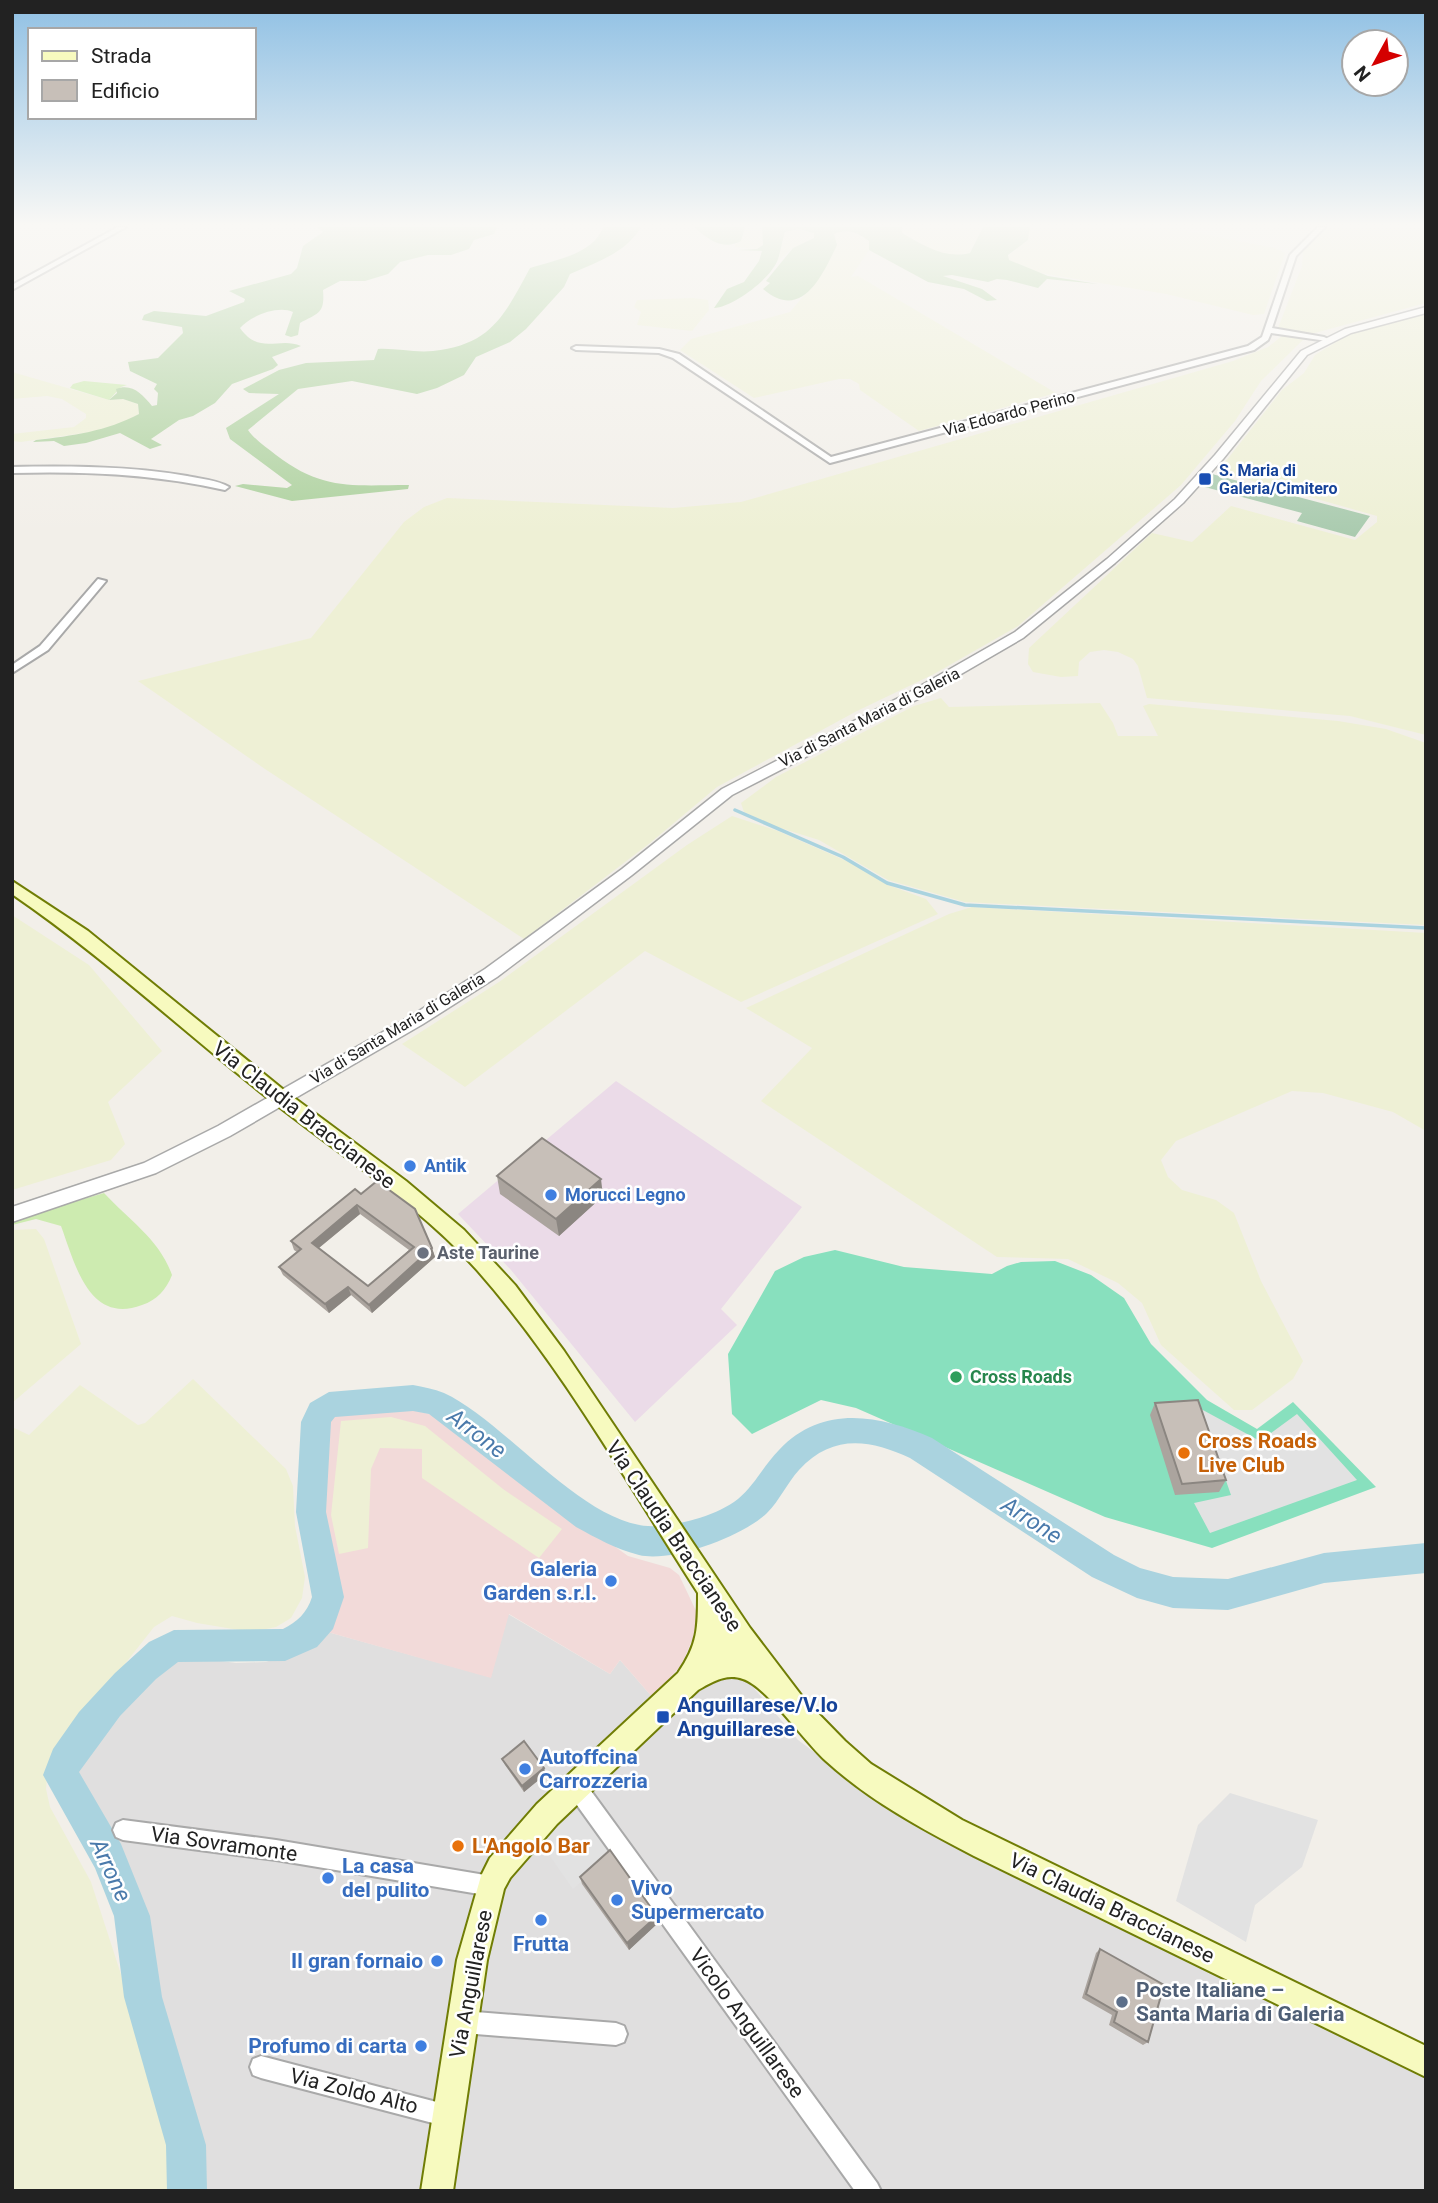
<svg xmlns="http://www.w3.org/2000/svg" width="1438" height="2203" viewBox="0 0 1438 2203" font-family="Roboto,sans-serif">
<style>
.residential{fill:#e0dfdf}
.commercial{fill:#f2dad9}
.industrial{fill:#ebdbe8}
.farmland{fill:#eef0d5}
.grass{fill:#cdebb0}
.forest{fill:#add19e}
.cemetery{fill:#aacbaf}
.pitch{fill:#88e0be}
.parking{fill:#e2e2e2}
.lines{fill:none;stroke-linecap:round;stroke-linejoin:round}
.stream{stroke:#aad3df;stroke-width:3.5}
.river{fill:#aad3df;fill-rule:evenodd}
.minor-casing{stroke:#a9a9a9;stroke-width:4}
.tertiary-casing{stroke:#a9a9a9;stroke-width:3}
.secondary-casing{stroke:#707d05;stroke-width:4}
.minor{fill:#fff;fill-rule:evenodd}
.tertiary{fill:#fff;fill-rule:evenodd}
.secondary{fill:#f7fabf;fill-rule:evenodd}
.wall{fill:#aba49e;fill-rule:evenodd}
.shaded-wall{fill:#8b8681}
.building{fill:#c7bfb8;stroke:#8b8681;stroke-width:2;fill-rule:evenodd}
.transit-dot{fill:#1a4fb4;stroke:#fff;stroke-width:2.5}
.shop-dot{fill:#3f7fe0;stroke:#fff;stroke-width:2.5}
.worship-dot{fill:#6b7280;stroke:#fff;stroke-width:2.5}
.leisure-dot{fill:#2e9e5b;stroke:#fff;stroke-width:2.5}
.food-dot{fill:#e8710a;stroke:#fff;stroke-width:2.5}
.service-dot{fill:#5c6f8a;stroke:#fff;stroke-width:2.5}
.labels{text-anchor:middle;stroke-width:5;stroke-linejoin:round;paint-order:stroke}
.far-street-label{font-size:16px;fill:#222;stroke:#fff}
.far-transit-label{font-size:16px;font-weight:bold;fill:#164399;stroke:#fff;text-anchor:start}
.shop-label{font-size:18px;font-weight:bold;fill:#366cbe;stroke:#fff;text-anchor:start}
.worship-label{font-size:18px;font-weight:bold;fill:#5b616d;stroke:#fff;text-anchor:start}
.leisure-label{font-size:18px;font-weight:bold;fill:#27864d;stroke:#fff;text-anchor:start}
.near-street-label{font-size:21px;fill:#222;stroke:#fff}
.near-food-label{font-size:21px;font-weight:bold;fill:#c56008;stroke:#fff;text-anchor:start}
.near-shop-label{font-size:21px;font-weight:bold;fill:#366cbe;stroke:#fff;text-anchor:end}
.near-transit-label{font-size:21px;font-weight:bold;fill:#164399;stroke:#fff;text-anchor:start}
.near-service-label{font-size:21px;font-weight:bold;fill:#4e5e75;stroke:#fff;text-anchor:start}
.near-water-label{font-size:23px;font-style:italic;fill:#4a7aab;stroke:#fff}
</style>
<rect width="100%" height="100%" fill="#f2efe9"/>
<path class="residential" d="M508,1614L610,1674L620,1660L653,1698L482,1874L468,1919L422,2191H199L193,2139L149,1972L138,1906L114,1839L90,1795L74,1773L73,1765L110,1715L158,1667L176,1655L236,1663L266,1662L299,1650L324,1631L490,1677Z
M730,1673L748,1681L798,1740L872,1795L1426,2053V2191H443L490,1926L505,1888L543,1832L704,1678Z"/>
<path class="commercial" d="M392,1405L433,1415L628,1556L670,1568L679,1575L698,1615L697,1628L682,1664L653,1698L620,1660L610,1674L509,1614L491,1678L324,1631L334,1606L316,1519L329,1411Z"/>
<path class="industrial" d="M616,1081L802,1207L721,1309L737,1325L635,1422L511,1270L458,1214Z"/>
<path class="farmland" d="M745,227H762L763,245L757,249L735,247V244L741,241Z
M902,227H983L970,253L950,256L930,249L902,232Z
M1030,227H1166L1275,248L1285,253L1264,314L1253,315L1166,294L1034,272L1009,260L1008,256L1028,240Z
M1329,227H1426V303L1311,334L1278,328L1302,266L1303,251Z
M799,229L814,233V238L793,248L778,261L785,232Z
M842,231L859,235L869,241V250L851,277L858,276L1056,393L919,431L860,390L859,384L850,379H839L754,398L680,350L691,339L790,312L823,273L834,234Z
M693,298L708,300L709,310L692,331L637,325L641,312L634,307L637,300Z
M1426,313V735L1350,716L1147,698L1138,666L1133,659L1118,652L1104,650L1090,652L1079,662L1078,676L1061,677L1033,672L1028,664L1029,648L1152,533L1192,542L1231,506L1355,540L1377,522V516L1218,471L1282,390L1304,373L1315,355L1346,336L1372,326Z
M1282,336L1305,338L1261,381L1235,421L1181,485L1018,626L934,674L857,711L717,787L650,843L524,939L265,769L138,681L311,638L404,522L424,507L447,498L673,508L741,502L1233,361L1268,347Z
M12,372L109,400L123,399L138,404L139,414L121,424L91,432L21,442L12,441V434L74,427L86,418V414L62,399L47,396L12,399Z
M941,698L949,707L1100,703L1113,723L1118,736H1158L1143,706L1149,704L1338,721L1386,729L1423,742L1426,743V925L965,902L888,880L819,840L774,826L744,812L741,803L776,777L914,706Z
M732,816L778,831L851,863L888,885L926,899L938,914L741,1002L645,951L465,1087L402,1044L499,982L687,845Z
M972,907L1426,933V1131L1393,1112L1323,1093L1292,1091L1176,1141L1161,1160L1168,1177L1182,1190L1216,1200L1234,1213L1261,1281L1303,1361L1293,1379L1252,1410H1234L1161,1345L1142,1303L1118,1283L1068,1259L997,1257L761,1101L812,1048L746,1008L949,914Z
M12,915L89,965L162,1051L108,1102L125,1144L111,1160L12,1190Z
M36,1229L44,1239L81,1344L12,1403V1230Z
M193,1379L286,1469L293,1486L295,1526L305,1577L302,1598L291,1618L276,1627L251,1632L197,1623L172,1616L154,1627L54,1754L48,1768L46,1789L50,1807L91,1882L169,2122L178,2171L174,2191H12V1427L29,1435L80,1385L138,1425L145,1423Z
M391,1417L425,1426L503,1489L562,1529L539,1558L422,1478V1449L380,1448L371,1469L368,1548L339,1554L331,1515L341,1421Z"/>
<path class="grass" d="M84,381L127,385L121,387L109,400L70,388L73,384Z
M104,1193C129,1220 160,1240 172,1275C166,1290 157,1300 142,1305C89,1325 75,1264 61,1226L36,1219L12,1225V1220Z"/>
<path class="forest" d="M317,227H497L494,234L474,240L469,249L451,255H428L400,262L388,274L365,281H340L323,290C325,313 319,313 300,323L298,335L291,337L285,335L293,312C278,305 250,316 240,328C260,356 279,336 301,346L272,357L278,365L273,369L232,384L215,403L193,416L179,420L151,439L162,445L150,449L120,433L86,443L64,446L54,441L33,442L36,440C72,436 107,431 139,414L138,404L123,399L109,400L117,393L116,389C132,383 142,394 152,406L157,405L158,393L154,389L157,384L130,371L128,362L158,358L183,333L182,327L142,320L144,315L154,311L206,316L244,302L245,299L229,291L291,274L297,268L303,246L323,232Z
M603,227H641C626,253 597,262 570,274L564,287L526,329L510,342L476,357L464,375L437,388L417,394L352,381L298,389L248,430C255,440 266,447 276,455C323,491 353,485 409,485L408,489L292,501L235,486L243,484L287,488L292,485L230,439L226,428L279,394L249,393L243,389L279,370L306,363L374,360L378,349C396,348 415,353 433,351C492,345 505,314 530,268C555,260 594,254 603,227Z
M694,227H745L741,241C722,251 708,239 694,227Z
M762,227H902V233C925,246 944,259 970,253L983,227H1030L1028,240L1008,255L1009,260L1048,276L1098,284L1047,279L1038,288L1007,280L997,279L988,282L952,275L943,276L982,289L997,300L987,301L964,289L928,282L869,250V241C858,233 848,228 834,234L837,245C822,276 802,322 763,289L770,283L766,281L793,248L814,238V233L799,229L785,232C782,241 781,250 778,259C772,278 733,307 714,308L727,289L744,282L759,261L762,251L738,250L757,249L763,245Z"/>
<path class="cemetery" d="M1212,474L1370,516L1355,537L1297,521L1302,513L1201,486Z"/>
<path class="pitch" d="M835,1250L904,1267L992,1274L1007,1266L1021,1262L1055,1261L1091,1275L1124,1298L1151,1344L1207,1400L1257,1429L1293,1402L1376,1487L1212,1548L1105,1517L856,1408L821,1400L752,1434L732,1414L728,1354L775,1271L804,1257Z"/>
<path class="parking" d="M1201,1409L1260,1441L1297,1414L1357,1480L1210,1533L1194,1503L1231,1495Z
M1230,1793L1318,1820L1302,1867L1255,1905L1246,1942L1176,1901L1198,1825Z
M585,1803L618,1848L573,1889L540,1842Z"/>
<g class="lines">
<path class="stream" d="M735,810L843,857L887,883L965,905L1426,928"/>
<path class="river" d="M413,1385C423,1387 434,1389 444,1393C506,1421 588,1532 658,1526C685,1524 717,1515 738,1499C755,1485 764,1465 779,1450C823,1404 879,1415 932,1438L1114,1555L1140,1568L1173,1577L1228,1579L1324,1553L1426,1543V1573L1324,1583L1228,1610L1173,1608L1137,1598L1092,1577L910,1458C869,1439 832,1434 799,1470C787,1483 780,1500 767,1513C743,1536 672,1563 639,1555C616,1549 596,1538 576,1527L429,1414L413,1411L335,1417L331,1422L326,1512L344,1597L333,1629L317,1647L285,1661L178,1662L156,1679L120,1716L79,1772L121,1844L150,1916L162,1997L206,2145L207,2191H167L166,2145L124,1997L114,1916L95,1868L43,1775L53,1749L79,1712L115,1673L149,1642L174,1630L283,1629C297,1622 307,1613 312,1597L296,1512L301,1422L310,1403L329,1392Z"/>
<defs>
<path id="minor" d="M118,227H126L12,290V285Z
M1318,227H1325L1296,256L1272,328L1324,337L1328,339L1327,341L1271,333L1268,340L1254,350L830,463L673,358L659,353L576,350L572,348L576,346L659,349L679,354L831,457L1248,346L1262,337L1290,255Z
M12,467C71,466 129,466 187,476C201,479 218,480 229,487L225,490C154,474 85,471 12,473Z
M98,579L106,581L48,650L12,673V665L40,646Z
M576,1777L583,1780L877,2183L881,2191H855L569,1794L566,1787L569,1780Z
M123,1820L276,1840L491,1876L498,1879L501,1886L498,1893L491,1896L276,1860L123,1840L116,1837L113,1830L116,1823Z
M463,2011L616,2023L624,2026L627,2034L624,2042L616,2045L463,2033L455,2030L452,2022L455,2014Z
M261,2056L448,2105L456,2108L459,2116L456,2124L448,2127L261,2078L253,2075L250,2067L253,2059Z"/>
<path id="tertiary" d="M1426,307V313L1351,333L1307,355L1223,459L1183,503L1115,563L1023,638L918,699L732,795L632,875L497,977L423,1024L230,1136L156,1173L12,1222V1207L144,1163L218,1126L411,1016L485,969L622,869L722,789L908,693L1015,632L1107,559L1175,499L1215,455L1301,351L1345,329Z"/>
<path id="secondary" d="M12,881L88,931L285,1091L406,1181L464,1230L515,1285L564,1351L750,1628L804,1699L845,1741L871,1764L962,1820L1426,2046V2077L974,1856C922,1829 870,1801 826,1761C804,1741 766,1686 743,1679C726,1673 712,1682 698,1690L557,1824L510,1878L504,1889L487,1960L453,2191H421L457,1960L481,1876L490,1858L537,1804L678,1673C698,1644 698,1628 698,1593C629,1486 561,1365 477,1270C418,1204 341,1156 273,1102C185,1033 104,957 12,894Z"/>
</defs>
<use href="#minor" class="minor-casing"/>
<use href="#tertiary" class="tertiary-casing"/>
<use href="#secondary" class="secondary-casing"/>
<use href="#minor" class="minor"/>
<use href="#tertiary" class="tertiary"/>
<use href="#secondary" class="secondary"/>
</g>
<path class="wall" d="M497,1176L603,1196L559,1236L500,1194Z
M355,1189L432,1248L435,1257L372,1313L351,1295L329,1313L283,1275L279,1267L297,1252L294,1250L291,1241ZM360,1214L409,1250L368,1286L319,1248Z
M1155,1403L1226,1480L1219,1492L1175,1495L1150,1415Z
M502,1759L546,1774L524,1792L505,1765Z
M580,1877L658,1923L629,1950L582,1884Z
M1100,1949L1148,2042L1143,2045L1109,2025L1112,2015L1082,1998L1096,1953Z"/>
<path class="shaded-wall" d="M601,1179L603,1196L559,1236L556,1219Z
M357,1205L360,1214L315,1251L312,1243Z
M432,1248L435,1257L372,1313L369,1305Z
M348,1287L351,1295L329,1313L325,1304Z
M544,1768L546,1774L524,1792L522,1786Z
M657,1916L658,1923L629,1950L627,1943Z"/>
<path class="building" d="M542,1138L601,1179L556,1219L497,1176Z
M377,1181L415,1209L432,1248L369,1305L348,1287L325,1304L279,1267L301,1249L291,1241L355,1189L361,1194ZM357,1205L414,1247L368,1286L312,1243Z
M1198,1400L1226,1480L1182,1484L1155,1403Z
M524,1741L544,1768L522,1786L502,1759Z
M610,1850L657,1916L627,1943L580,1877Z
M1100,1949L1164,1985L1148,2042L1114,2022L1117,2012L1086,1994Z"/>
<linearGradient id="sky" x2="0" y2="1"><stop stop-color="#8fc0e4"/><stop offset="0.42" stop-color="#f9f8f5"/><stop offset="1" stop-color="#f9f8f5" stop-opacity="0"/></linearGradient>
<rect width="1438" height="535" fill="url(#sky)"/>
<g class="transit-dot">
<rect x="1198" y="472" width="14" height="14" rx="3.5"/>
<rect x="656" y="1710" width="14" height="14" rx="3.5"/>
</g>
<g class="shop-dot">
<circle cx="410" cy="1166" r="7"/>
<circle cx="551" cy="1195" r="7"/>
<circle cx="611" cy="1581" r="7"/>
<circle cx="525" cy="1769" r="7"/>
<circle cx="328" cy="1878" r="7"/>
<circle cx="617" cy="1900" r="7"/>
<circle cx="541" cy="1920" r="7"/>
<circle cx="437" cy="1961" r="7"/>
<circle cx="421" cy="2046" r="7"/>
</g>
<circle class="worship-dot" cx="423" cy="1253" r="7"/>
<circle class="leisure-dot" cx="956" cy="1377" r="7"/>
<g class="food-dot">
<circle cx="1184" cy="1453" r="7"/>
<circle cx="458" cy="1846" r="7"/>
</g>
<circle class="service-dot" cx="1122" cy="2002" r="7"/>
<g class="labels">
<g class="far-street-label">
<text transform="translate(1009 413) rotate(-15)" y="6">Via Edoardo Perino</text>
<text transform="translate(869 717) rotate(-27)" y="6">Via di Santa Maria di Galeria</text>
<text transform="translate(397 1028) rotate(-31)" y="6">Via di Santa Maria di Galeria</text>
</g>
<g class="far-transit-label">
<text x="1219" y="476">S. Maria di<tspan x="1219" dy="18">Galeria/Cimitero</tspan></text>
</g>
<g class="shop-label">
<text x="424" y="1172">Antik</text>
<text x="565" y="1201">Morucci Legno</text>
</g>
<g class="worship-label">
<text x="437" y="1259">Aste Taurine</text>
</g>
<g class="leisure-label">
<text x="970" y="1383">Cross Roads</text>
</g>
<g class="near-street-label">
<text transform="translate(304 1115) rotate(38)" y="7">Via Claudia Braccianese</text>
<text transform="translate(674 1536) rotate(56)" y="7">Via Claudia Braccianese</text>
<text transform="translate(224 1844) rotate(8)" y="7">Via Sovramonte</text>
<text transform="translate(1112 1908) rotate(26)" y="7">Via Claudia Braccianese</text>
<text transform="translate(471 1984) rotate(-79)" y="7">Via Anguillarese</text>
<text transform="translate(747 2023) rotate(54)" y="7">Vicolo Anguillarese</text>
<text transform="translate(354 2091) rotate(14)" y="7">Via Zoldo Alto</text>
</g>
<g class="near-food-label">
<text x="1198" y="1448">Cross Roads<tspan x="1198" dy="24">Live Club</tspan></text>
<text x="472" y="1853">L'Angolo Bar</text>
</g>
<g class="near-shop-label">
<text x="597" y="1576">Galeria<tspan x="597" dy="24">Garden s.r.l.</tspan></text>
<text x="539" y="1764" text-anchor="start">Autoffcina<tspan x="539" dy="24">Carrozzeria</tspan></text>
<text x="342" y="1873" text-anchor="start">La casa<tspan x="342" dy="24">del pulito</tspan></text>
<text x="631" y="1895" text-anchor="start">Vivo<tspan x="631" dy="24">Supermercato</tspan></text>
<text x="541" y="1951" text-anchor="middle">Frutta</text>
<text x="423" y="1968">Il gran fornaio</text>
<text x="407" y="2053">Profumo di carta</text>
</g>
<g class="near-transit-label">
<text x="677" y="1712">Anguillarese/V.lo<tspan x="677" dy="24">Anguillarese</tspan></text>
</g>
<g class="near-service-label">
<text x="1136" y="1997">Poste Italiane –<tspan x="1136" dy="24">Santa Maria di Galeria</tspan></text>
</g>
<g class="near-water-label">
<text transform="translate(477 1433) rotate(37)" y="8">Arrone</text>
<text transform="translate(1032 1520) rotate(33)" y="8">Arrone</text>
<text transform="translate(111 1870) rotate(65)" y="8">Arrone</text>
</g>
</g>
<rect width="1438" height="2203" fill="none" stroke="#222222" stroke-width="28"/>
<rect x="28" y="28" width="228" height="91" fill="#ffffff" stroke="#a7a7a7" stroke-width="2"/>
<rect x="42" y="51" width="35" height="10" fill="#f7fabf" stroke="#a7a7a7" stroke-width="2"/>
<text x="91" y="63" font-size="21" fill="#222222">Strada</text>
<rect x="42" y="80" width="35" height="21" fill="#c7bfb8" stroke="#a7a7a7" stroke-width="2"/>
<text x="91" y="98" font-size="21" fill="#222222">Edificio</text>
<g transform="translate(1375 63) rotate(230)"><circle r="33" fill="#ffffff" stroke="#a7a7a7" stroke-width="2"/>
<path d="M0-5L12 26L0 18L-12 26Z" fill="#d40000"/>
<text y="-10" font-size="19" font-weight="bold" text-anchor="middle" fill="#222222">N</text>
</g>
</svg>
